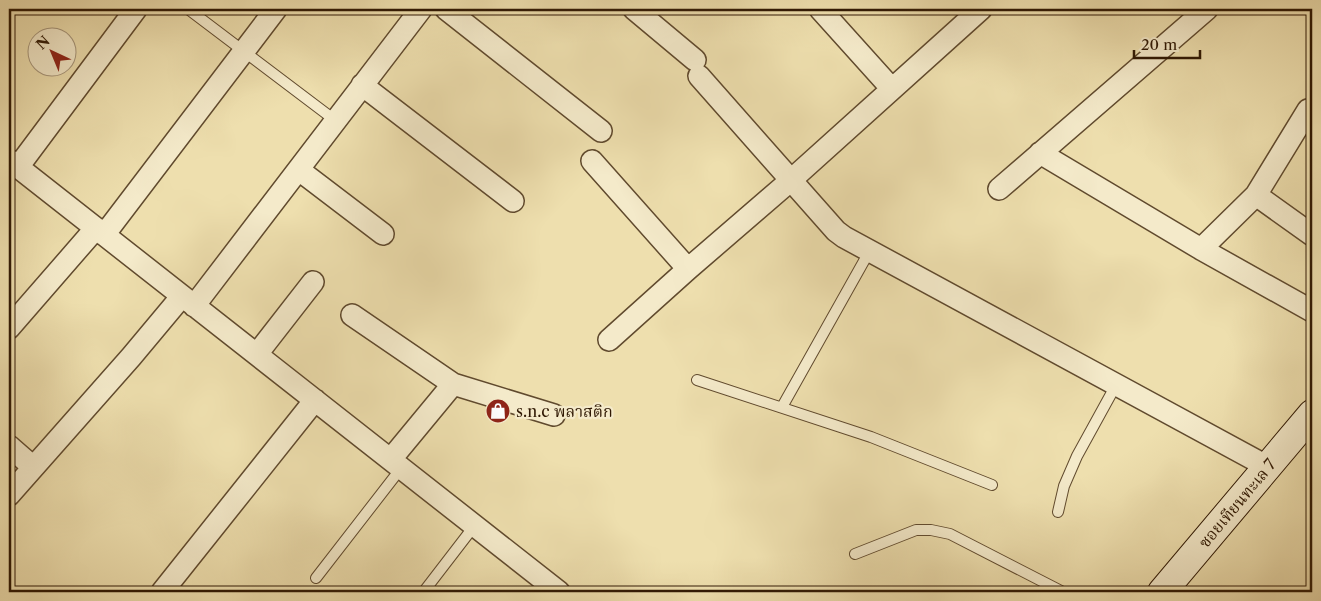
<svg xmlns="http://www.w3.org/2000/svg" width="1321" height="601" viewBox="0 0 1321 601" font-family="'Libre Caslon Text','Noto Serif Thai',serif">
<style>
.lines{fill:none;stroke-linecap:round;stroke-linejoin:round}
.lane-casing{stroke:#604a2e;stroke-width:12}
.street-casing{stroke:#604a2e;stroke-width:24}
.secondary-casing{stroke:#301904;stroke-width:30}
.lane{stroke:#f4eaca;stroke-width:10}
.street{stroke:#f4eaca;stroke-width:21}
.secondary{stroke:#f4eaca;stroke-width:28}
.labels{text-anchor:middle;stroke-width:4.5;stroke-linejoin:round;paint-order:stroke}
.poi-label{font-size:16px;fill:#301904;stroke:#f4eaca;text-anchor:start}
.street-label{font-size:16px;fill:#301904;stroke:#f4eaca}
</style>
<rect width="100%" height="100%" fill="#eedfae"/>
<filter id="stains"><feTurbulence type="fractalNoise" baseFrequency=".004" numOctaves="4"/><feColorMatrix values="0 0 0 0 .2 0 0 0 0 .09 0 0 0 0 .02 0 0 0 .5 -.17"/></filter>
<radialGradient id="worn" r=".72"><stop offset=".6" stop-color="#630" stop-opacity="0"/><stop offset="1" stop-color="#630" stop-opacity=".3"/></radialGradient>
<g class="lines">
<defs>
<path id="lane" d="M188,9L336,121
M697,380L871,437L992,485
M782,407L869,252
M1058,512L1064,486L1077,456L1116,385
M855,554L916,530H931L950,534L1063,592
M316,578L402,467
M425,590L475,525"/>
<path id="street" d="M446,9L601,131
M634,9L695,60
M820,9L892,89
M699,76L836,231L844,237L1268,467
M362,85L513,201
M1040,153L1201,249L1312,311
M9,160L559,592
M592,161L688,269
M18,167L136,9
M299,170L383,234
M999,189L1207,9
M1256,195L1312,235
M104,235L276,9
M1201,249L1256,195L1308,110
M194,306L421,9
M352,315L453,384L554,415
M9,328L96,228
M609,340L688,269L790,181L981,9
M257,354L313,282
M9,446L33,467
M391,459L453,384
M9,495L131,357L182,296
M162,592L315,400"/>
<path id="secondary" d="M1162,592L1312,414"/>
</defs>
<use href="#lane" class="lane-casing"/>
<use href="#street" class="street-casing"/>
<use href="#secondary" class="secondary-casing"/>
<use href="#lane" class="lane"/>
<use href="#street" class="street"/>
<use href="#secondary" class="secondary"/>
</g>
<defs>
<symbol id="shop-disc" viewBox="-11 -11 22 22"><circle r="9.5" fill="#8f2418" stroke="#f4eaca"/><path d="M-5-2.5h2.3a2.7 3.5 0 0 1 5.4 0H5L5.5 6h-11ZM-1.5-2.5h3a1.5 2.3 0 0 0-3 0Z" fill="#fff"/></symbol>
</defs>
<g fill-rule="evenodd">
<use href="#shop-disc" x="484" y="397" width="28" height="28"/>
</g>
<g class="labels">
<g class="poi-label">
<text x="516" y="417">s.n.c พลาสติก</text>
</g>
<g class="street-label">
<text transform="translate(1237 503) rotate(-50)" y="6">ซอยเทียนทะเล 7</text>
</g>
</g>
<rect width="1321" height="601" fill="none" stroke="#eedfae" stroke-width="30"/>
<rect x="10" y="10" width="1301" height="581" fill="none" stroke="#301904" stroke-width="2.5"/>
<rect x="15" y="15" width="1291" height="571" fill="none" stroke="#301904"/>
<g transform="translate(52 52) rotate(316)"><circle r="24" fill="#f4eaca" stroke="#a6967b"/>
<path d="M0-4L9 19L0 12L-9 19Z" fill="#8f2418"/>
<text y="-8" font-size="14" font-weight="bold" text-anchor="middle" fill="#301904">N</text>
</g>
<path d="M1134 50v8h66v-8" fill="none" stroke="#301904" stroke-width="2.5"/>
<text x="1141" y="50" font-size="15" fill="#301904" stroke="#f4eaca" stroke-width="4" paint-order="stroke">20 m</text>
<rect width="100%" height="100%" filter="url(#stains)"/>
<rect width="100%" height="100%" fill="url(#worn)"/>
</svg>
